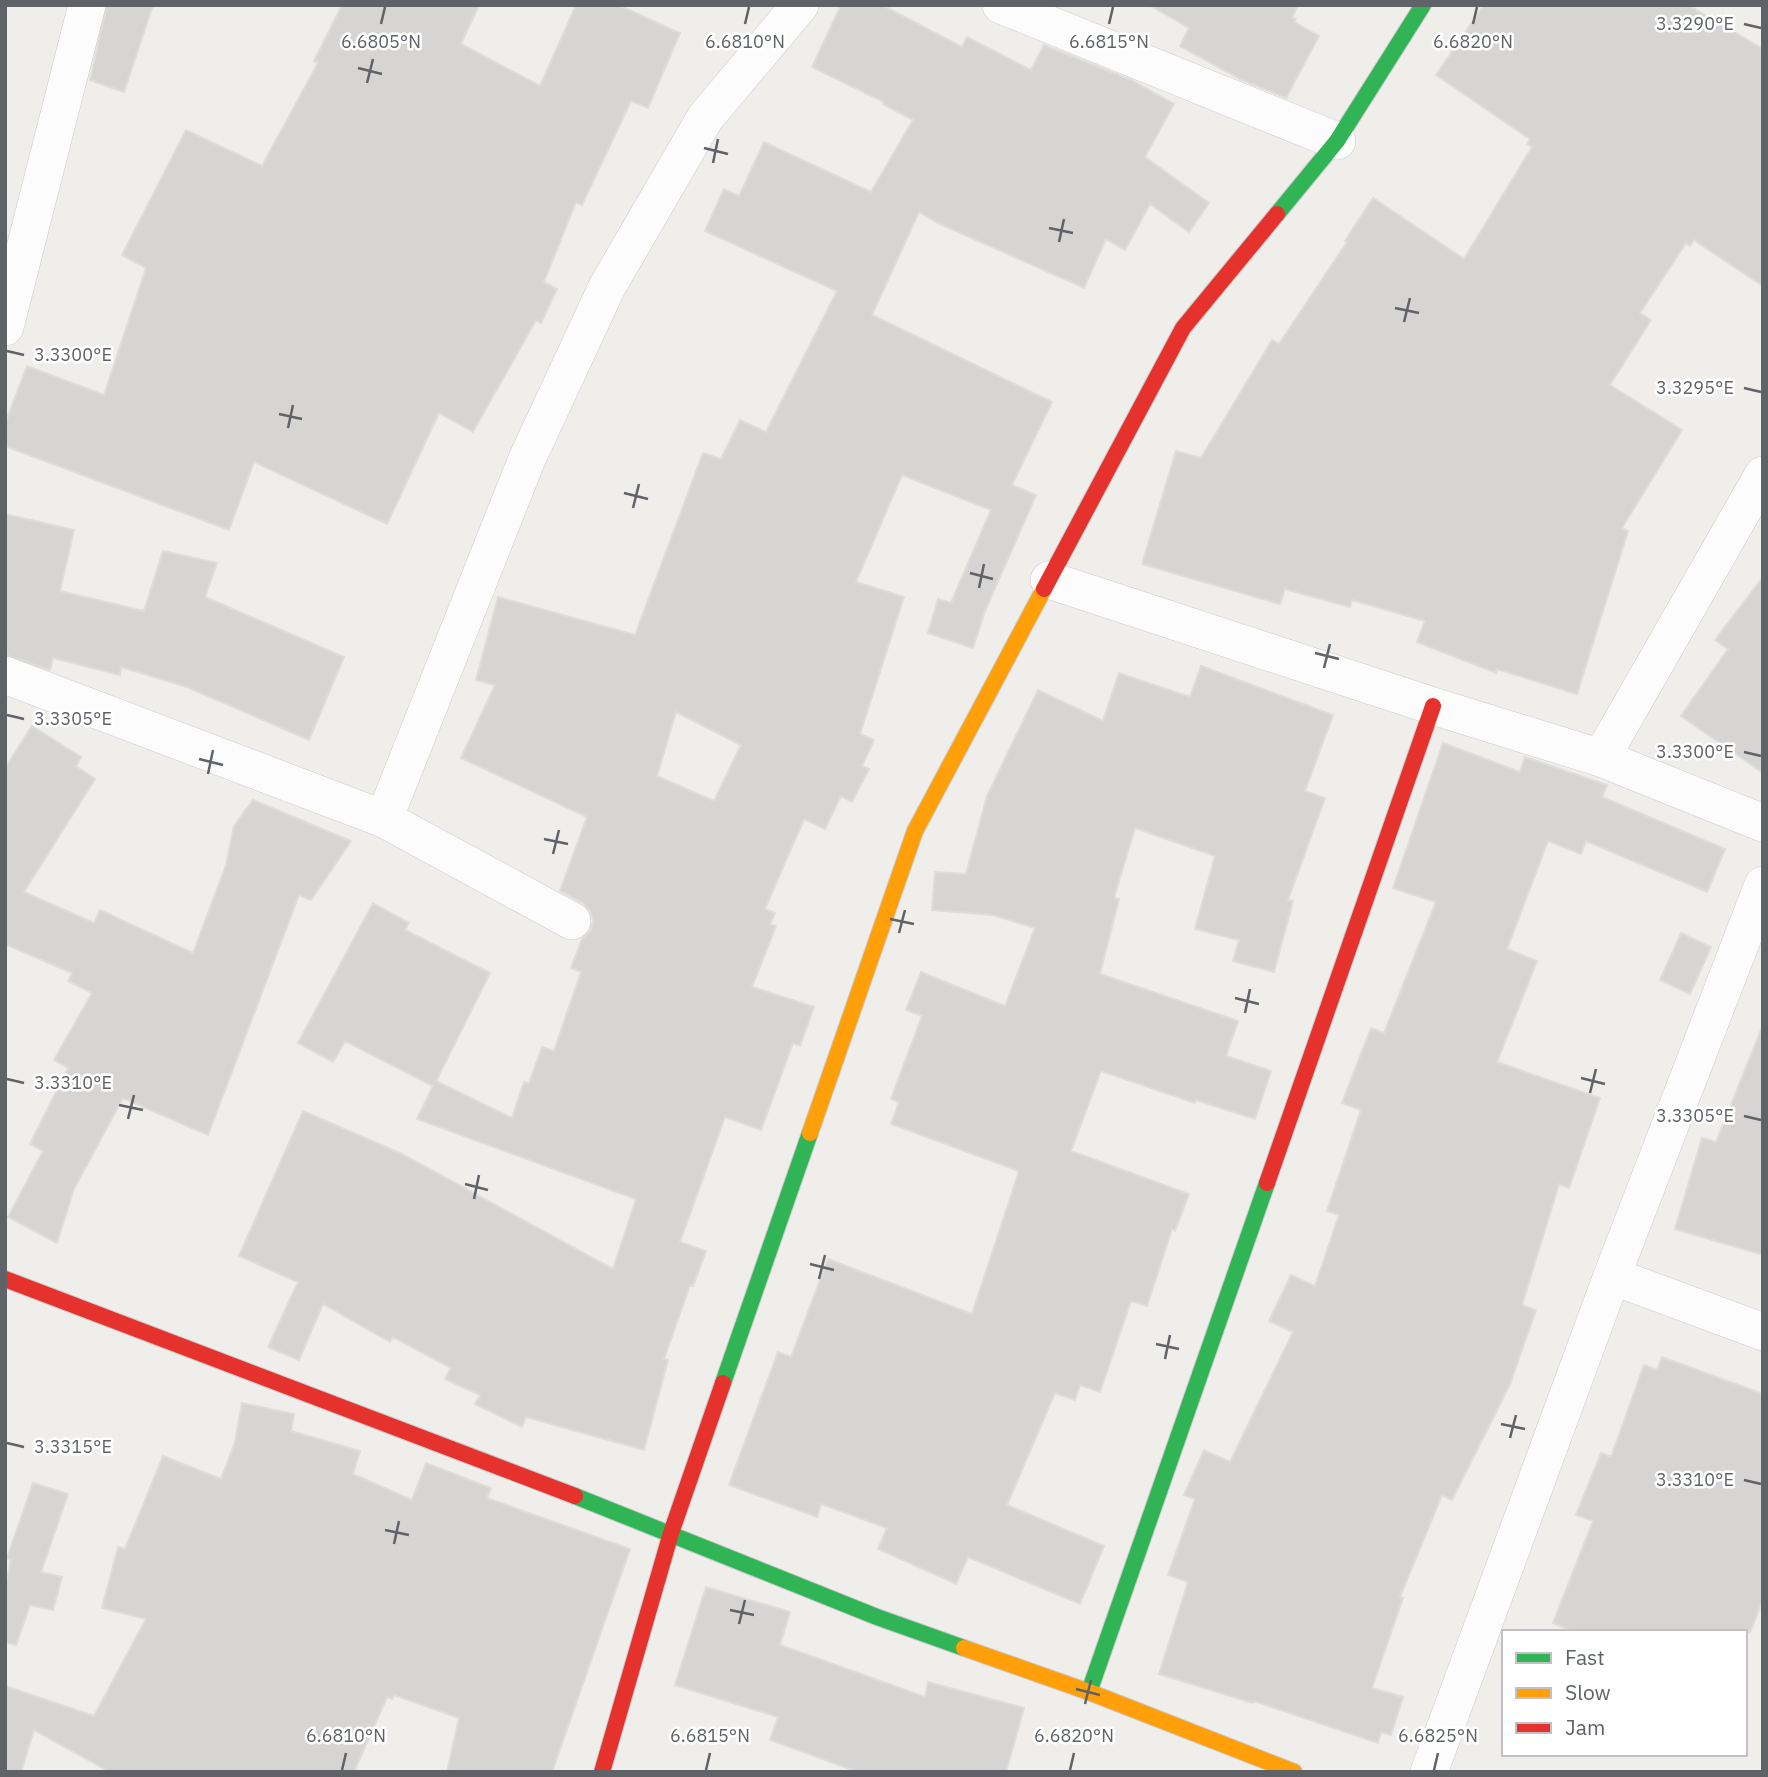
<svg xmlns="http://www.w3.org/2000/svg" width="1768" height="1777" viewBox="0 0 1768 1777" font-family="'IBM Plex Sans',sans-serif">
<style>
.building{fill:#d6d5d3;stroke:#deddd9;stroke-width:2;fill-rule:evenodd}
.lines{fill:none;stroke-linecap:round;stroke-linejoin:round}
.street-casing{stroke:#cbcccc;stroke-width:38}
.fast-casing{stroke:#cacacb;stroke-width:18}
.slow-casing{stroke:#cacacb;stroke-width:18}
.jam-casing{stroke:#cacacb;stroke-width:18}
.street{stroke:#fdfcfc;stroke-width:37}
.fast{stroke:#30b455;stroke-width:16}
.slow{stroke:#ff9f0a;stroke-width:16}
.jam{stroke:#e5322d;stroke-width:16}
.ticks{fill:none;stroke:#5f6368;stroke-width:2.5}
.ticks-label{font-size:18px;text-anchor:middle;fill:#5f6368;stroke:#fff;stroke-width:5;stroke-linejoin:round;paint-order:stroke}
</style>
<rect width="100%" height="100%" fill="#efeeea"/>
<path class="building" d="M107,5H153L124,92L90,80Z
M342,5H479L461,44L540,86L576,5H618L680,33L648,108L631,101L582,205L576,202L544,282L557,289L541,323L536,320L473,432L439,413L387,524L254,462L229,530L5,446V424L27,366L104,395L146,268L122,255L186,130L262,166L318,63L314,61Z
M841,5H882L962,47L967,37L1031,70L1044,45L1131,80L1174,104L1145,157L1209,203L1189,232L1150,204L1125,250L1106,239L1084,288L938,223L919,212L872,315L1052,402L1012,485L1036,495L985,611L973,648L928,633L938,599L951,603L991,510L902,475L856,582L904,597L860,734L874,740L862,766L869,769L852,802L841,796L825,829L804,819L765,909L775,913L770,924L776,926L752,987L814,1007L800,1046L793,1043L761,1130L725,1117L680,1242L706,1251L693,1286L690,1285L664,1359L668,1360L644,1450L526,1417L522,1427L475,1404L480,1395L445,1379L451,1368L393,1337L390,1342L323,1304L299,1360L268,1347L298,1282L239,1256L303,1111L400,1153L613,1269L636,1199L417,1119L433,1086L345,1041L333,1062L298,1043L373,903L409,923L405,930L490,973L436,1081L512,1118L524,1082L529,1083L542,1047L554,1051L581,972L571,968L582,939L591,930L593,921L590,911L583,903L560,891L587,817L461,758L495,685L476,680L498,597L635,635L703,453L721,459L740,420L766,432L837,291L705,231L724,189L739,196L764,142L871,192L913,120L883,104L884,102L812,67ZM676,712L741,745L714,801L657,776Z
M1149,5H1298L1292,18L1296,19L1294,22L1319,36L1286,98L1240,79L1180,46L1189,28Z
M1484,5H1688L1763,49V286L1694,240L1690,246L1686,243L1640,313L1651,320L1610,385L1682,430L1622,528L1628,531L1577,694L1497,669L1496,673L1417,642L1425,621L1352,600L1350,607L1285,589L1280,604L1142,564L1176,451L1201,458L1272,340L1279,344L1347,242L1345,241L1373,198L1464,259L1532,147L1527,144L1530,139L1436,75Z
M5,514L74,530L60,591L144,611L163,551L217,563L205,597L344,657L309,740L187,687L121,667L120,675L53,658L50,670L5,655Z
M1763,577V773L1681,716L1728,649L1715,640Z
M1201,666L1333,715L1305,791L1325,798L1288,900L1293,901L1274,972L1233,961L1239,940L1195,929L1215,856L1135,828L1114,898L1119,899L1100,974L1238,1021L1226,1056L1271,1071L1255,1119L1196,1100L1195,1103L1101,1071L1071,1151L1189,1194L1175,1231L1172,1229L1147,1306L1131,1301L1100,1392L1080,1385L1075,1400L1055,1393L1007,1505L1104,1546L1080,1604L968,1557L956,1584L878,1549L887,1528L821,1504L817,1517L729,1485L778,1352L791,1357L828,1259L972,1314L1019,1171L891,1124L899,1102L891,1099L922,1016L906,1010L921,972L1005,1006L1035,928L993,915L932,910L935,872L966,874L987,796L1038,690L1103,721L1119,673L1190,697Z
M32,726L81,757L76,766L95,779L24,892L94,923L100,910L193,953L226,865L234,826L253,800L351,841L311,900L299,895L208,1135L123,1098L74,1189L57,1243L8,1217L43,1151L30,1144L68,1068L54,1060L92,993L68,981L72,973L5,944V768Z
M1443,743L1520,772L1525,757L1607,785L1602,797L1725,849L1707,892L1586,841L1581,854L1548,841L1507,949L1537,961L1497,1062L1600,1098L1569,1188L1559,1184L1522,1305L1536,1310L1510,1384L1452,1500L1442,1495L1400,1597L1403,1598L1372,1688L1403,1697L1391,1735L1381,1732L1378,1743L1254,1701L1253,1703L1159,1674L1188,1582L1168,1575L1195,1499L1184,1495L1204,1450L1230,1462L1293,1332L1269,1321L1291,1275L1315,1286L1339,1215L1327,1211L1361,1110L1342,1103L1371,1028L1384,1033L1436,902L1393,888Z
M1681,933L1711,947L1690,994L1660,980Z
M1761,1030L1763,1031V1255L1675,1229L1702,1138L1716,1142Z
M1662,1357L1763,1394V1600L1750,1632H1574L1553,1623L1593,1521L1576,1515L1601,1453L1611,1457L1644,1365L1657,1370Z
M242,1403L294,1414L291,1431L360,1451L353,1474L412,1500L426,1463L491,1488L487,1498L630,1549L552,1772H447L459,1718L394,1695L393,1699L387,1697L354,1772H110L34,1730L21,1772H5V1686L94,1716L146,1619L102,1608L118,1547L125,1549L163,1456L221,1479L235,1442Z
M33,1483L68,1494L41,1572L62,1577L53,1610L30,1605L16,1645L5,1642V1586L11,1560L7,1558Z
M706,1587L790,1612L780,1645L925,1697L928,1682L1024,1708L1006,1772H858L770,1740L778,1717L675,1685Z"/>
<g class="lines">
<defs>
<path id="street" d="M1001,5L1337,141
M5,327L87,5
M1049,580L1433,706L1601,758L1763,823
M5,675L384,819L572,921
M1601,758L1763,475
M384,819L527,459L607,287L705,118L800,5
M1612,1276L1763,1332
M1429,1772L1612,1276L1763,885"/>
<path id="fast" d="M1277,214L1337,141L1423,5
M723,1383L810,1133
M575,1496L877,1617L964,1648
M1089,1692L1267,1183"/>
<path id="slow" d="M810,1133L915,831L1044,589
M964,1648L1089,1692L1294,1772"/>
<path id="jam" d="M1044,589L1183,328L1277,214
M1267,1183L1433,706
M5,1279L575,1496
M602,1772L671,1533L723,1383"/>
</defs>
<use href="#street" class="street-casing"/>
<use href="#fast" class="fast-casing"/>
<use href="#slow" class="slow-casing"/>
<use href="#jam" class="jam-casing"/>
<use href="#street" class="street"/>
<use href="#fast" class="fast"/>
<use href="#slow" class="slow"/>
<use href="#jam" class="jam"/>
</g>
<path class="ticks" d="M381,24L385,7M745,24L749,7M1109,24L1113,7M1473,24L1477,7M1744,24L1761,28M358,68L382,74M367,83L373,59M704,148L728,154M713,163L718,139M1049,228L1073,233M1059,242L1064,219M1395,308L1419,313M1404,322L1410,298M7,351L24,355M1744,388L1761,392M279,414L302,419M288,428L293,405M624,493L648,499M633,508L639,484M970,573L993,579M979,588L984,564M1315,653L1339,659M1324,668L1330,644M7,715L24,719M1744,752L1761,756M199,759L223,765M208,774L213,750M544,839L568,844M553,854L559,830M890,919L914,924M899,933L905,910M1235,998L1259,1004M1245,1013L1250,989M1581,1078L1605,1084M7,1079L24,1083M1590,1093L1596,1069M119,1105L143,1110M1744,1116L1761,1120M128,1119L134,1095M465,1184L488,1190M474,1199L479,1175M810,1264L834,1270M819,1279L825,1255M1156,1344L1179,1349M1165,1359L1170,1335M1501,1424L1525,1429M1510,1438L1516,1415M7,1443L24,1447M1744,1480L1761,1484M385,1530L409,1535M394,1544L399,1521M730,1610L754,1615M739,1624L745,1600M1076,1689L1100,1695M1085,1704L1091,1680M342,1770L346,1753M706,1770L710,1753M1070,1770L1074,1753M1434,1770L1438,1753"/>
<g class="ticks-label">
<text x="1695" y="30">3.3290°E</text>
<text x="745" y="48">6.6810°N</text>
<text x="1109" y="48">6.6815°N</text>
<text x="1473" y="48">6.6820°N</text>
<text x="381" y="48">6.6805°N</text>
<text x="73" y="361">3.3300°E</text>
<text x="1695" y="394">3.3295°E</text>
<text x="73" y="725">3.3305°E</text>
<text x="1695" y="758">3.3300°E</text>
<text x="73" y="1089">3.3310°E</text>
<text x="1695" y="1122">3.3305°E</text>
<text x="73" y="1453">3.3315°E</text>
<text x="1695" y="1486">3.3310°E</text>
<text x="346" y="1742">6.6810°N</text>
<text x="710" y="1742">6.6815°N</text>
<text x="1074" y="1742">6.6820°N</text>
<text x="1438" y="1742">6.6825°N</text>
</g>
<rect width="1768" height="1777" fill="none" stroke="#5f6368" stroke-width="14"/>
<rect x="1502" y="1630" width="245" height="126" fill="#ffffff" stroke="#bfc1c3" stroke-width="2"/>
<rect x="1516" y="1653" width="35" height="10" fill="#30b455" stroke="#bfc1c3" stroke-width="2"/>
<text x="1565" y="1665" font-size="21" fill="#5f6368">Fast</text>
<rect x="1516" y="1688" width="35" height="10" fill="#ff9f0a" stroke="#bfc1c3" stroke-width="2"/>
<text x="1565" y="1700" font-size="21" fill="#5f6368">Slow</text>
<rect x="1516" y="1723" width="35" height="10" fill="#e5322d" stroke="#bfc1c3" stroke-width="2"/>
<text x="1565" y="1735" font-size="21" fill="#5f6368">Jam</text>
</svg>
